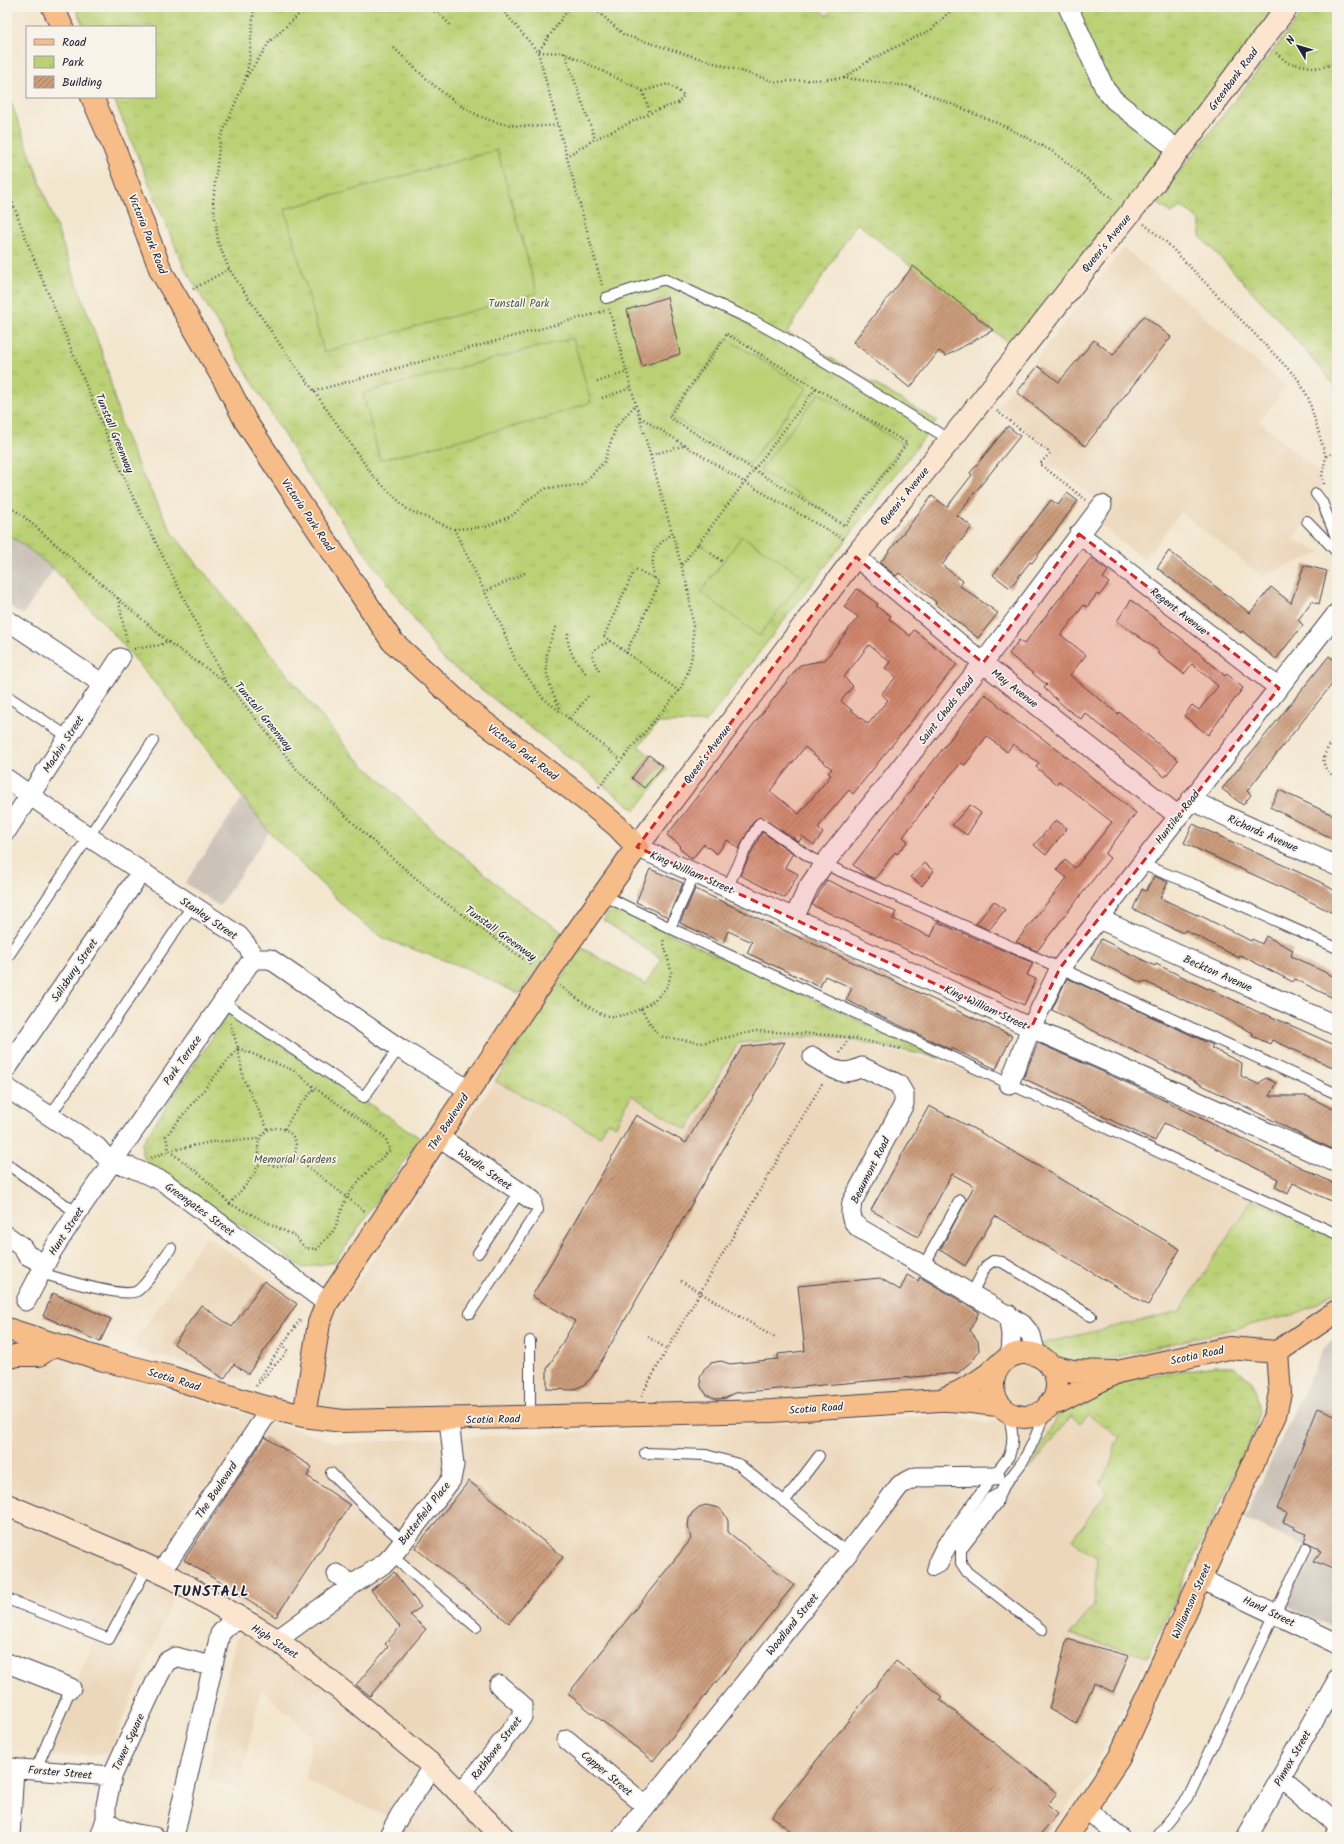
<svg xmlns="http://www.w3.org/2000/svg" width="1344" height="1844" viewBox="0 0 1344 1844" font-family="Kalam,sans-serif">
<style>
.built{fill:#ecd7ba}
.industrial{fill:#cbc2b8}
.park{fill:url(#park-tufts);stroke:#6e7a58}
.pitch{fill:#bad175;stroke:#6e7a58}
.building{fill:url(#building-hatch);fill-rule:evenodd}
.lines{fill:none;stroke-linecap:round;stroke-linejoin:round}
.lane-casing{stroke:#413f51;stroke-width:12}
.street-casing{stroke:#413f51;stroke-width:21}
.secondary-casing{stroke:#413f51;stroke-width:24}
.primary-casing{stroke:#413f51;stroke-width:24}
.path{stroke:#413f51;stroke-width:2.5;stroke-dasharray:1 3;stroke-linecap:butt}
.lane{stroke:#fff;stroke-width:10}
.street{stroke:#fff;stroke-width:19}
.secondary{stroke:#fce5cf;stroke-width:22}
.primary{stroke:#f7bd88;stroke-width:22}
.secondary-bridge-casing{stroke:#413f51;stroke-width:24;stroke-linecap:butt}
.primary-bridge-casing{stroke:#413f51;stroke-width:24;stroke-linecap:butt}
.secondary-bridge{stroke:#fce5cf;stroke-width:22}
.primary-bridge{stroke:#f7bd88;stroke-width:22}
.marked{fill:#d62828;fill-opacity:0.2;stroke:#d62828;stroke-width:3;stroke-dasharray:8 5;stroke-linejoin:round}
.labels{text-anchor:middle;stroke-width:3.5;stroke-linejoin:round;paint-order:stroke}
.street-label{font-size:11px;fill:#22223b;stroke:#f7f3e8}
.park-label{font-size:11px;fill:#50574c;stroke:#f7f3e8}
.district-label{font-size:15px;font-weight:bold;letter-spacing:1px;fill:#22223b;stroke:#f7f3e8}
</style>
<defs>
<pattern id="park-tufts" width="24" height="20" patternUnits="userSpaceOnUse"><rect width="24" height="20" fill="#bad175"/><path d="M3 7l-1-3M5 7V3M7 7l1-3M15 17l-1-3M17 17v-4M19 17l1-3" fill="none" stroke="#a0b366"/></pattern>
<pattern id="building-hatch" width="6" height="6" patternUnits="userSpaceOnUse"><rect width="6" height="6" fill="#cb9c7c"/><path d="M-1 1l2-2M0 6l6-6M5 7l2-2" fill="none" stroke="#a47f67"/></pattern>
</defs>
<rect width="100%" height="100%" fill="#f7f3e8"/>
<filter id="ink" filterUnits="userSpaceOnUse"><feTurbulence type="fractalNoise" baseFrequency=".025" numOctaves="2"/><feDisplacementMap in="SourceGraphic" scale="8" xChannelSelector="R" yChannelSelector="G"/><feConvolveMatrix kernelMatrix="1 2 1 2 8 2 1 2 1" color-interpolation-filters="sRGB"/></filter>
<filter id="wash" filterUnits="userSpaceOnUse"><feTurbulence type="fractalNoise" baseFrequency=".012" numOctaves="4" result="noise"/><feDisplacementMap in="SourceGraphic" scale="16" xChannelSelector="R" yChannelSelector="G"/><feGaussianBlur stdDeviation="0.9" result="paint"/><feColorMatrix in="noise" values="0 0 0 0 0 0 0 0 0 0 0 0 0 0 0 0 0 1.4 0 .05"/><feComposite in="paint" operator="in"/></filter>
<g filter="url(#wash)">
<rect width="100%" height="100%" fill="#f3e6cf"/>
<path class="built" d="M816,7H834L827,16Z
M1124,248L1286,387L1259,421L1319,473L1321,491L1314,495L1317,509L1293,539L1322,552L1262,576L1181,512L1144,560L1100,524L1110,511L1069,478L1047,464L1054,452L998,407Z
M825,1035L1011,1080L1337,1233V1311L1277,1352L1229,1348L1064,1400L1140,1377L1215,1366H1233L1251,1381L1256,1391L1259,1412L1255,1430L1094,1770L1045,1837H397L404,1824L305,1780L312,1736L261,1689L239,1788L207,1780L234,1644L254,1613L188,1570L177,1589L109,1754L44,1757L99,1630L7,1594L8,1340L339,1443L957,1415L985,1424L1015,1415L1000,1405L304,1416L327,1303L350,1294L495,1081L600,1136L608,1122L616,1126L631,1095L687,1130L738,1043Z
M206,1236L299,1300L248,1377L243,1379L131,1348Z"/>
<path class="industrial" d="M7,534L25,546L54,569L23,615L7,604Z
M243,797L269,832L219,906L185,883Z
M1337,1335V1628L1283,1605L1310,1548L1244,1519L1322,1352Z"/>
<path class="park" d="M75,7H816L827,16L834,7H1285L1016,349L857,223L787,332L937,421L706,722L658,723L638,746L668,769L635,810L443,659L306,472L184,267L113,97H155V27H84Z
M1307,7H1337V388L1278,319L1200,236V222L1190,212L1181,207L1171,213L1156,202Z
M7,91L105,361L122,427L140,470L173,534L351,753L439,835L510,895L562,932L519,994L466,968L385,939L354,916L269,832L173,705L119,640L54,569L25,546L7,534Z
M613,907L940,1058L825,1035L738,1043L687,1130L631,1095L616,1126L608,1122L600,1136L495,1081L582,948L646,984L662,959L603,920Z
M230,1011L420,1138L335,1262L303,1268L146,1161L142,1154V1143Z
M1252,1199L1337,1238V1290L1300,1313L1102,1360L1068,1361L1053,1354L1041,1344L1180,1311Z
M1215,1366H1233L1251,1381L1256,1391L1259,1412L1255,1430L1147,1657L1070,1634L1094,1605L1097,1558L1072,1540L1107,1492L1100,1484L1114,1457L1113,1449L1120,1437L1088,1415L1080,1423L1071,1416L1029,1470L1059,1414L1079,1396L1140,1377Z"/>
<path class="pitch" d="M497,150L537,293L324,352L285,209Z
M573,338L591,402L543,419L380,460L363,393Z
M727,339L807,388L749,464L671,416Z
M819,393L903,444L843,523L760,470Z
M742,536L805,577L759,636L701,592Z"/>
<g id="blocks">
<path class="building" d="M913,266L993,330L946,356L939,351L910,388L853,342Z
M667,297L680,354L642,366L627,310Z
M1144,316L1171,337L1085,446L1017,392L1038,366L1059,382L1094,340L1113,355Z
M1008,426L1020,436L957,515L972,527L942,565L963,581L960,586L998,613L978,638L935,604L936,602L899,573L896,576L880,563L932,496L947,507L972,475L970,473Z
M1067,493L1078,501L1032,563L1030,562L1010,588L993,575L1051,500L1058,505Z
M1169,551L1250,613L1271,587L1291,603L1304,565L1327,571L1319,604L1312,601L1298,620L1303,625L1276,659L1242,631L1241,633L1157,568Z
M1091,558L1108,571L1103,578L1109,583L1099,596L1097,594L1087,607L1084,605L1061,635L1086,655L1070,675L1118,714L1119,712L1178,760L1165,777L1085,713L1081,719L1067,709L1044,688L1047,685L1009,654L1019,640L1024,644Z
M857,589L878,604L876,606L891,616L889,619L910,636L914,630L957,664L853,794L849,790L825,818L818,828L823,833L814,845L802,836L799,842L760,817L754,820L739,849L727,840L717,854L704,844L692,859L679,848L681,846L667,835L800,665L825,660L858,617L844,607ZM869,645L890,662L885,668L896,677L881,694L888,700L868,724L841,701L853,686L844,677ZM805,747L832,769L828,773L831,775L799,814L770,791Z
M1131,600L1190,645L1225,676L1227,674L1243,688L1208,735L1184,716L1192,705L1199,710L1218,686L1192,664L1184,674L1157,653L1159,651L1117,621Z
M1329,656L1337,662V678L1247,791L1251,795L1243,805L1222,789Z
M985,694L1021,725L1031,730L1063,754L1136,813L1105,854L1110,858L1037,951L1016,942L1067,878L1057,870L1065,860L1075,868L1112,822L1059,781L1056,784L1036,767L1039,763L1013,744L1007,752L987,736L965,765L961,763L937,791L903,837L908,841L897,854L895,852L875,879L866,875L853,865Z
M649,755L663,766L644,788L632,778Z
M1279,790L1337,817V841L1270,807Z
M970,805L981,813L967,835L952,825Z
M1056,820L1067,828L1046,855L1034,845Z
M1193,824L1320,882L1337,892V915L1287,890L1184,843Z
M762,832L793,853L785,867L798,874L785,898L740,875Z
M924,863L934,871L922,886L911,877Z
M650,869L683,883L668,917L636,902Z
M1154,876L1168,882L1160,898L1197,915V914L1251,941L1252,939L1262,944L1266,936L1293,950L1291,956L1337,978V1000L1295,979L1293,982L1240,955L1239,958L1185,930L1183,933L1133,909L1142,889L1146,891Z
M827,880L896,912L893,919L931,937L937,922L1033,963L1027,975L1036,979L1024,1005L812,905Z
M695,889L1012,1036L996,1069L951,1048V1050L937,1043L846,1000L852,988L825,976L820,987L747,953L752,942L728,931L723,943L680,923Z
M994,901L1005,910L989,930L976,924Z
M1101,939L1155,966L1156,964L1208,989L1209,988L1262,1014L1263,1013L1337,1046V1069L1272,1040L1270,1044L1252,1036L1253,1033L1197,1005L1196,1006L1144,981L1142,983L1091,959Z
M1067,978L1213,1045L1211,1048L1242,1063L1241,1076L1258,1084L1266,1078L1276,1083L1269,1096H1307L1337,1111V1151L1308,1138L1052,1010Z
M785,1042L592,1377L584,1385L572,1390L547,1389V1369L575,1321L532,1296L636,1115L686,1143L742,1047Z
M1038,1043L1143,1090L1337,1185V1204L1293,1183L1288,1194L1275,1187L1278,1179L1164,1123L1155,1141L1023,1078Z
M929,1106L978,1131L1180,1249L1148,1305L995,1216L965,1266L940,1250L974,1186L952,1174L918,1237L871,1210Z
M907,1275L918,1281L920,1277L979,1312L970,1330L978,1341L979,1350L974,1359L958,1373L734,1393L726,1398L716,1399L707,1395L701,1387L700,1378L704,1369L711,1363L721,1361L730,1364L778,1359V1354L805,1351L798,1286L880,1278L900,1290Z
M264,1281L297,1304L248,1374L234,1364L224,1379L174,1344L201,1305L232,1327Z
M53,1293L111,1319L100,1342L43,1316Z
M1318,1408L1337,1416V1571L1314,1561L1321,1551L1318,1550L1319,1548L1304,1541L1307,1534L1294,1529L1295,1527L1283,1522L1287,1513L1277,1509Z
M265,1437L312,1467L307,1476L350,1505L276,1617L184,1560Z
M469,1481L563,1557L509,1623L415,1548Z
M706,1505L719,1508L724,1513L728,1521V1532L794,1585L653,1761L568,1694L691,1539L688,1526L689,1519L692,1513L699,1507Z
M394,1572L421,1607L410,1615L426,1629L370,1696L356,1685L388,1647L385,1644L400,1627L371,1590Z
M1067,1639L1129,1656L1113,1692L1094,1683L1076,1724L1049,1709Z
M896,1661L942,1697L940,1700L1057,1793L1047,1805L1058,1814L1039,1837H798L772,1816Z"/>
</g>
</g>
<g filter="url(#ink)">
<use href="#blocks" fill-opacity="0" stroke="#413f51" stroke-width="1"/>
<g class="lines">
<defs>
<path id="lane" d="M606,298L664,279L752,320L785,338L950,440
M1316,494L1322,502L1337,540
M1307,521L1337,552
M7,696L67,736
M1141,864L1200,887L1337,948
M727,888L751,838L760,823L811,858L824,864L1060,968L1337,1094
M603,895L670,928L1337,1234
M670,928L695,873
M7,958L153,741
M223,1002L364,1097L399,1048
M50,1116L192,906
M7,1164L77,1213
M478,1253L519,1193
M924,1265L960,1200
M41,1273C57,1278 124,1299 137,1291C147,1285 163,1259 171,1248
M972,1293L986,1266L993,1261L1002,1262L1091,1316
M470,1313L538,1210L537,1205L532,1200
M530,1418V1341
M645,1453L706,1455L738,1464L848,1553
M331,1473L378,1520L403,1541
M784,1502L819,1456
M392,1556L476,1627
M932,1571L935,1558L942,1544L1009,1456C1015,1440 1012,1427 1007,1411
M932,1571L942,1566L950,1549L990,1498L998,1494
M7,1599L109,1639L148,1566
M1042,1630L967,1572L961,1563V1550L997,1504C999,1487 1014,1475 1023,1461C1033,1444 1040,1428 1045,1409
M36,1769L71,1688
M1156,1837L1188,1798L1306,1548
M1329,1837L1337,1823"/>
<path id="street" d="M1068,7L1105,89L1114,100L1179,151
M1079,534L1279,688
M856,557L983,663L1177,815
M7,620L103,684
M7,779L89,837L239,936L247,946L255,959
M1190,800L1337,866
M7,830L120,658
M637,847L794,918L1031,1028L1337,1163
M794,918L809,886L824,864L983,663L1102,505
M1099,919L1337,1026
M255,959H270L399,1048L469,1090
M813,1057C833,1068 840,1078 862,1067L898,1084L904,1094V1104L852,1202C850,1214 850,1220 859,1228L1022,1324L1031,1335L1036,1355
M7,1068L141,872
M1009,1084L1031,1028L1060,968L1337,613
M7,1088L97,1147L111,1163L128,1166L164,1182L327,1303
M439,1137L532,1200
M7,1236L22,1247L27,1255L45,1264
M26,1301L52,1251L77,1213L249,964L255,959
M1008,1314L1011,1335L1010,1357
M161,1572L271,1408
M337,1574L352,1585
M1201,1579L1337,1644
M277,1640L352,1585L385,1563L392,1556L451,1480L454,1465L449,1420
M7,1663L71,1688
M567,1740L646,1806
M7,1768L112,1776
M1281,1778L1337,1825
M461,1794L522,1717V1705L499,1685
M1086,1809L1120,1837
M10,1837L14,1768
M100,1837L106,1819
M155,1837C138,1834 118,1833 106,1819V1805L112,1776L158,1677L166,1662L175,1657L212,1666
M174,1837L220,1634L228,1625L242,1619
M388,1837L400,1815L433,1766
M622,1837L848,1553L900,1485L916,1477L995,1476
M1247,1837L1337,1679"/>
<path id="secondary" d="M1152,186L1287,7
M637,847L861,549L956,433L1109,239
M7,1505L115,1551L173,1578L277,1640L355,1701L433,1766L503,1837"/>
<path id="primary" d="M53,7L62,27
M92,97L114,147L161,271L227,385L246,422L392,641L464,707L588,802L617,826L637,847L554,964
M7,1329L104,1360L170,1377L257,1405L304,1416L343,1421L772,1411L940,1400C960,1399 980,1404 1000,1405
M993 1385a32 32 0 1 1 64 0a32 32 0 1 1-64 0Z
M7,1358L18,1355H39L56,1344
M1050,1366L1073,1371L1114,1372
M945,1398C966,1390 983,1380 1000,1364
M1049,1404L1059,1402L1117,1372L1229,1348L1277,1352L1337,1311
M304,1416L319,1323L327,1303L538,988
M1066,1837L1119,1758L1275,1415L1280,1393L1277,1352"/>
</defs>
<use href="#lane" class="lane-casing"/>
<use href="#street" class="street-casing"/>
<use href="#secondary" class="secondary-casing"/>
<use href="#primary" class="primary-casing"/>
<path class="path" d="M307,7L270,41L246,78L220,139L213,201L218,242L229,269L285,352L314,391L373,476L408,510L454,529L502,627L516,662L543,698L621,760
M381,7H382
M423,7L440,14L451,26
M500,7L538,52L565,53L643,91L668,84L684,95L678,103L657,110L595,139L567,156
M570,7L538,52L602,285
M593,7L624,35L776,82L844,78L908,86L1002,125L1052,151L1115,201
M394,48C421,74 451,105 487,119C509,128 534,127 557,125
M565,53L595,139
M1276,53L1288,63L1319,68L1337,63
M246,76L249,62L254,7
M844,78L870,60L932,29L954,7
M643,91L650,113
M7,188L29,247L128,487L226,682L299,772L376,844L439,898L532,965
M1144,224L1166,242L1298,379L1308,397L1326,457
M193,289L229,269
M727,334L907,443L845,526L669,417Z
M597,382L627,372
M314,391L605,311
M602,398L631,388
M997,411L1050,453L1040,464L1086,500
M640,417L744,482L845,540
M651,455L686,445
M1324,484L1322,475L1326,457L1337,451
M7,505L22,515L167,641L226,682
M454,529L486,527L513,515L530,498L547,488L582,485L604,462L616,427L636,404
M673,533C652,549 651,552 654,578L635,569L604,636L679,691
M698,544L723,562
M682,565L816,388
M484,592L525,573
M118,598L127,642
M556,627C540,662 545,677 561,711
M568,633C566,650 577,662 587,675
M134,649L161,645L167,641
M626,653L660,582L654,578
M599,671C588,651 590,651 610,641
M570,719L588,696
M1337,736C1324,751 1315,766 1337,778
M599,787L679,691C699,655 694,628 688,589L609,309
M560,986C571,993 592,1011 604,1015C624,1021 656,1004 667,986C669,983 670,976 671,972C671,968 664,946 663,939
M641,1009L658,1036L701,1043L756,1031L831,1035L858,1039L900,1049
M230,1023L238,1048L243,1078L268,1130
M238,1048L295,1071L315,1088L385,1137L390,1150L361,1178L346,1198L334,1230L317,1249L305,1248L295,1236L230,1204L200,1174L169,1151L166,1136Z
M840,1053L849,1038
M258 1147a19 19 0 1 1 38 0a19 19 0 1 1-38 0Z
M285,1129L293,1114L315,1088
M294,1156L366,1212
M151,1158L169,1151L211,1142L259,1139
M230,1204L250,1180L262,1160
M681,1281L777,1339
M648,1337L667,1349
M258,1380L300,1320
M256,1386L288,1351L282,1345
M641,1396L673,1339L823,1082"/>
<use href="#lane" class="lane"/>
<use href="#street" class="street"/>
<use href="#secondary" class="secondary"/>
<use href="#primary" class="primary"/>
<defs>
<path id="secondary-bridge" d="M1109,239L1152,186"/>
<path id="primary-bridge" d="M538,988L554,964"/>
</defs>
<use href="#secondary-bridge" class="secondary-bridge-casing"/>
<use href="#primary-bridge" class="primary-bridge-casing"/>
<use href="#secondary-bridge" class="secondary-bridge"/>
<use href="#primary-bridge" class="primary-bridge"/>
</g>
</g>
<path class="marked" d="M1079,534L1279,688L1060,968L1031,1028L637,847L856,557L983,663Z"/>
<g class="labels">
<g class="street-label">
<text transform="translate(1233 79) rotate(-53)" y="4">Greenbank Road</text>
<text transform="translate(148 234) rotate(68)" y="4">Victoria Park Road</text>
<text transform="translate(1106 243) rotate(-51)" y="4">Queen's Avenue</text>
<text transform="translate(115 433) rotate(68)" y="4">Tunstall Greenway</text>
<text transform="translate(904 496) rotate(-51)" y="4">Queen's Avenue</text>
<text transform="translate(308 515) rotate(56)" y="4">Victoria Park Road</text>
<text transform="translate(1179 611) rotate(38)" y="4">Regent Avenue</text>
<text transform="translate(1015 688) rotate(38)" y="4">May Avenue</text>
<text transform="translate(946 710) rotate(-52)" y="4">Saint Chads Road</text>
<text transform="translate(264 716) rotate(51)" y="4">Tunstall Greenway</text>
<text transform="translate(63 744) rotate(-57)" y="4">Machin Street</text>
<text transform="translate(523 752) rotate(37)" y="4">Victoria Park Road</text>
<text transform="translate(707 754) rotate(-53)" y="4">Queen's Avenue</text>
<text transform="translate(1177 817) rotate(-52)" y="4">Huntilee Road</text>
<text transform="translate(1263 833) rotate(24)" y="4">Richards Avenue</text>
<text transform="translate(692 872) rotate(24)" y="4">King William Street</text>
<text transform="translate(209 918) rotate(34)" y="4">Stanley Street</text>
<text transform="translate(501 933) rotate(36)" y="4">Tunstall Greenway</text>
<text transform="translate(74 970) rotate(-56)" y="4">Salisbury Street</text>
<text transform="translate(1218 973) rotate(24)" y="4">Beckton Avenue</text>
<text transform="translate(986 1007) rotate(25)" y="4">King William Street</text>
<text transform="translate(182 1060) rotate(-55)" y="4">Park Terrace</text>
<text transform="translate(448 1122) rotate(-57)" y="4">The Boulevard</text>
<text transform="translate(485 1169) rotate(35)" y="4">Wardle Street</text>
<text transform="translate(870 1170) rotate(-63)" y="4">Beaumont Road</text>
<text transform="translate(200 1209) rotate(36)" y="4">Greengates Street</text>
<text transform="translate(66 1231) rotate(-57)" y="4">Hunt Street</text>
<text transform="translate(1197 1355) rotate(-12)" y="4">Scotia Road</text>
<text transform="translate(174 1379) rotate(17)" y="4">Scotia Road</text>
<text transform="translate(816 1408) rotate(-4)" y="4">Scotia Road</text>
<text transform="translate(493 1419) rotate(-1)" y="4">Scotia Road</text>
<text transform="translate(216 1490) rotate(-56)" y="4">The Boulevard</text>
<text transform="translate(424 1513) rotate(-52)" y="4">Butterfield Place</text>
<text transform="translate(1191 1601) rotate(-66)" y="4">Williamson Street</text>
<text transform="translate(1269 1611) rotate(26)" y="4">Hand Street</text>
<text transform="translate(792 1624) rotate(-51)" y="4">Woodland Street</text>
<text transform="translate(275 1641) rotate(33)" y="4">High Street</text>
<text transform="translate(128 1742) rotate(-65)" y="4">Tower Square</text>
<text transform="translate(496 1748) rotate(-53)" y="4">Rathbone Street</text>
<text transform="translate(1292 1758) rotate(-60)" y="4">Pinnox Street</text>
<text transform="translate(60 1772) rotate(5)" y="4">Forster Street</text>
<text transform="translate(607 1773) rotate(40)" y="4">Capper Street</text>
</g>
<g class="park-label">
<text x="519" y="307">Tunstall Park</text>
<text x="295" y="1163">Memorial Gardens</text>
</g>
<g class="district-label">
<text x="211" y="1596">TUNSTALL</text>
</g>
</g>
<rect width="1344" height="1844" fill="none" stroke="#f7f3e8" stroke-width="24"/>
<rect x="26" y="26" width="130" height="72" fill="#f7f3e8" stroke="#a29fa3"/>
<rect x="34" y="39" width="20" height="6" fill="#f7bd88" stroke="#a29fa3"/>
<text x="62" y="46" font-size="12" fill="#22223b">Road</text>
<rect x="34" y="56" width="20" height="12" fill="url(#park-tufts)" stroke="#a29fa3"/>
<text x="62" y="66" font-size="12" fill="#22223b">Park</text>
<rect x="34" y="76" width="20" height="12" fill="url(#building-hatch)" stroke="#a29fa3"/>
<text x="62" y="86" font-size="12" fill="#22223b">Building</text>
<g transform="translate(1298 46) rotate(308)" stroke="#f7f3e8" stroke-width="3" paint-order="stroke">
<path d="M0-3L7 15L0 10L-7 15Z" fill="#22223b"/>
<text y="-6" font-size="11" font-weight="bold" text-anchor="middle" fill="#22223b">N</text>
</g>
</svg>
